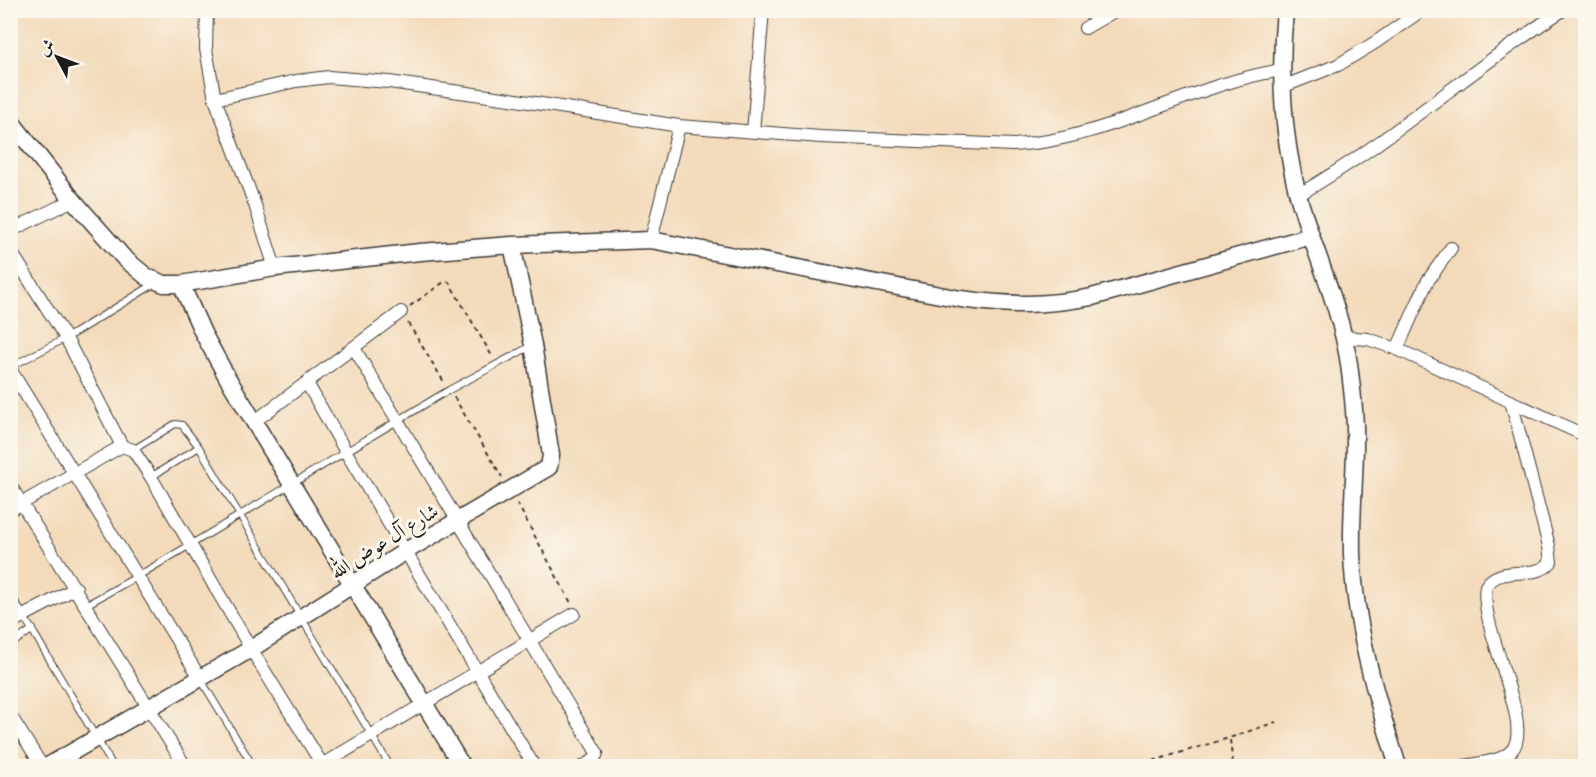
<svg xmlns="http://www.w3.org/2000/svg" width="1596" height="777" viewBox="0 0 1596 777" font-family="'EB Garamond',Amiri,serif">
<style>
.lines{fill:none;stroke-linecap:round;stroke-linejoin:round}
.lane-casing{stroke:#3c3834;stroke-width:8}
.street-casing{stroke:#3c3834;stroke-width:14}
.secondary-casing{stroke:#3c3834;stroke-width:19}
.path{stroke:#3c3834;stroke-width:2;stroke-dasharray:4.5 4.5;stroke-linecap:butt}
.lane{stroke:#fff;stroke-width:6}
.street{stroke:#fff;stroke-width:12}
.secondary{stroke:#fff;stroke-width:16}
.labels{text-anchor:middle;stroke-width:6;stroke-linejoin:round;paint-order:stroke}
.street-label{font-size:20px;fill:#1c1c1c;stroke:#fbf7ec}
</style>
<rect width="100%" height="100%" fill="#fbf7ec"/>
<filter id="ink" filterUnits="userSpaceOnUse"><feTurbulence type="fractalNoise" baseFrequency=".0167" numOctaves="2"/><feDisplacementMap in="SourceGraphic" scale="12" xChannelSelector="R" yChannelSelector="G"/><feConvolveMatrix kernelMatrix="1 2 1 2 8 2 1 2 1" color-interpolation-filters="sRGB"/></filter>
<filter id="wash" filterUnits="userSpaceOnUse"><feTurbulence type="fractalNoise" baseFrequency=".008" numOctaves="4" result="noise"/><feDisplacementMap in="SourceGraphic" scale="24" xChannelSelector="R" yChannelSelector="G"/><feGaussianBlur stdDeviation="1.35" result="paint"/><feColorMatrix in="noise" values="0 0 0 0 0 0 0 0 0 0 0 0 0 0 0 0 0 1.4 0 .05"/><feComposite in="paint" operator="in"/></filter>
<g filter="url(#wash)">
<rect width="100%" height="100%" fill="#f3daba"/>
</g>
<g filter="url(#ink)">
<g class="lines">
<defs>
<path id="lane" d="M10,367L66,338L156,283
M133,450L175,424L182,425L199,447L390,766
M151,477L199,447
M10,593L113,766
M86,605L138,576L449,390L533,345
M10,645L33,629
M200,678L253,766"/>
<path id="street" d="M207,10L206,49L215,99L255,205L275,268
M1085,28L1116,10
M1282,87L1338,65L1376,42L1422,10
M215,99L296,81L329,77L389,82L510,99L679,126L821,137L1014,145C1108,140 1190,84 1282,70
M753,132L763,10
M1298,195C1392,141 1472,68 1563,10
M10,231L73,200
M651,240L679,126
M10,250L66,338L122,446L133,450L151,477L251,649L323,766
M1344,337L1368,339L1397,349L1586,436
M354,348L597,753L594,760L584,766
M1397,349L1427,282L1451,248
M10,369L200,678
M307,383L346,452L534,766
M255,421L401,312
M10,485L185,766
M10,510L122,446
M10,623L76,588
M10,715L42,766
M320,766L574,614
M1464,766C1479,763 1502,762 1512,750C1535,725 1478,626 1486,586C1501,563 1534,582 1551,562L1549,546L1511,401"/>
<path id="secondary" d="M1285,10C1279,73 1282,134 1298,195C1314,252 1340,305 1349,364C1352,389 1356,415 1355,441C1355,479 1351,516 1352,554C1355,627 1376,698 1398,766
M10,120L73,200L124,258L147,277L164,284H181L275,268L420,252L512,245L651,240L961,299C1010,306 1043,306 1092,297L1311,236
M181,284L203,333L227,377L462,766
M48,766L251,649L406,551L549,467L551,455L533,345L512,245"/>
</defs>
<use href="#lane" class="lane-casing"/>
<use href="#street" class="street-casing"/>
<use href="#secondary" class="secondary-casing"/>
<path class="path" d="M410,306L444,282H449L492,356
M408,323L444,382
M10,339L15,336
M454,397L502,477
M517,503L571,603
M1230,740L1233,766
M1136,766L1229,738L1276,722"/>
<use href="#lane" class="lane"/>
<use href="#street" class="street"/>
<use href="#secondary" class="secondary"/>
</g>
</g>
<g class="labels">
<g class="street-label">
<text transform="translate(384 541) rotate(-32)" y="7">شارع آل عوض الله</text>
</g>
</g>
<rect width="1596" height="777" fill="none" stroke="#fbf7ec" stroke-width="36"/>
<g transform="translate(57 57) rotate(311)" stroke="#fbf7ec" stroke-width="4.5" paint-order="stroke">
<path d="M0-4.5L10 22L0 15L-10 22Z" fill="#1c1c1c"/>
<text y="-9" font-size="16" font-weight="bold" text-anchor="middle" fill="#1c1c1c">ش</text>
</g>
</svg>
